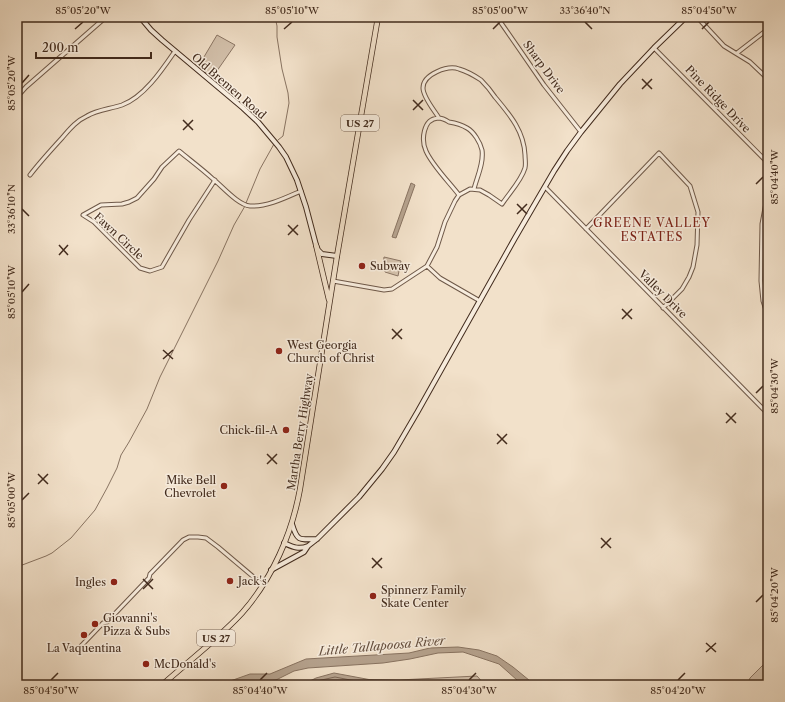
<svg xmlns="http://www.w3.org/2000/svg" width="785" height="702" viewBox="0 0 785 702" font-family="'Libre Caslon Text',serif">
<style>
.green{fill:#d4c2ad;stroke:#8b7665}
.water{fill:#b6a38f;stroke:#887361}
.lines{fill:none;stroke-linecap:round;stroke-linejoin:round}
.shore{stroke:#7c6756;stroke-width:1}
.stream{stroke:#887361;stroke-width:1}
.street-casing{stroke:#6e5848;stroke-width:5}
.secondary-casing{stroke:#422b1d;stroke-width:6}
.primary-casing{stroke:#422b1d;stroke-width:6}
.street{stroke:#f7ecdd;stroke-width:3}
.secondary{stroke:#f7ecdd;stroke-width:4}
.primary{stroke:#f2e1ca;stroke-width:4.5}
.ticks{fill:none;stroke:#422b1d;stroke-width:1.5}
.poi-dot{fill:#8f2418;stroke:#f7ecdd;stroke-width:1.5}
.labels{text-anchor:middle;stroke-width:3;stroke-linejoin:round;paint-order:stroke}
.shield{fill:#f7ecdd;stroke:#786557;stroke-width:1}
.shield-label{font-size:10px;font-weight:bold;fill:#422b1d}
.street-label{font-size:11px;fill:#422b1d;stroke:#f7ecdd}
.poi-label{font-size:11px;fill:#422b1d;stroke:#f7ecdd;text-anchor:start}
.neighbourhood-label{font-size:12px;letter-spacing:1px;fill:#7a1f14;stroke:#f7ecdd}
.water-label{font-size:12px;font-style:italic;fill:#654f3f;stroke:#f7ecdd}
.neatline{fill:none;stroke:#422b1d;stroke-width:1.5}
.ticks-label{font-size:10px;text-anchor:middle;fill:#422b1d}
</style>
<rect width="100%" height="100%" fill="#f2e1ca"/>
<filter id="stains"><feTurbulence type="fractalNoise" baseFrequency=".005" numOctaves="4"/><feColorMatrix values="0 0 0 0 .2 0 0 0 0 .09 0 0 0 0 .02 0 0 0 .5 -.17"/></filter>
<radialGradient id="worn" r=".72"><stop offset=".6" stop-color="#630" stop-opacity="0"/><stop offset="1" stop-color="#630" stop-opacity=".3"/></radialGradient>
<path class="green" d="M217,35L235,45L212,78L198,67Z
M384,257L401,261L398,276L385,272L383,267Z
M768,660V685H747L750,678Z
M477,676L485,685H309L323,679L399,680Z"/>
<path class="water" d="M411,183L415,185L396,238L392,237Z
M458,647L479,650L497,656L513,667L535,685H522L517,680L499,664L463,652L438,653L410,659L383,663L308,668L294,671L276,680L241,685H219L250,674H270L306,659L409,653L430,648Z
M334,673L393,684L443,681L464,685H302L316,678Z"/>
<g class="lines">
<path class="shore" d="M311,685L317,681L335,677L376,685"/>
<path class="stream" d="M275,17L277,26V37L282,69L288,93L289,103L283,136L278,140
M246,203L260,169L274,144
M17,567L46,556L52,553L71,538L95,510L107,488L117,468L121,455L129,442L147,409L160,377L218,261L234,225L245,206"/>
<defs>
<path id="street" d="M489,17L499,20L506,30L544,85L581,132
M697,17L724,46L750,62L768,79
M654,48L768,163
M737,53L768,29
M17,97L26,87L106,17
M30,175C40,162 51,150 62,138C69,130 76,121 87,116C97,110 110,109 122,105C144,97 162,70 175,51
M215,180L189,220L162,267L150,271L140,268L94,222L83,215L101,205L122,204L129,202L137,198L154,179L162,167L179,151C190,160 202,169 213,179C222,186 238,205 250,206C267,207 285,198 301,191
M545,187L768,414
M768,192L762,224L761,281L763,301L768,316
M459,195C449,182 432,165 426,151C421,140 423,119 438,118C441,118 446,120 449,122C455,123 462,125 467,128C474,132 480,142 482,150C484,163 477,177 474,189
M586,229L659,153L690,186L698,212L697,245L693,267L689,277L682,289L663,308
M427,266L440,278L480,301
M333,281L384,290L392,289L427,266L437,247L445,222L455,201L459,195L470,189L480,190L489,195L502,204C510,192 521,181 525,168C526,164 525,159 525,155C524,131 510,115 495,97C491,91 486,85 481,80C475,76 466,71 459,69C448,65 423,74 423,88C423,97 434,110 439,118
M81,646L103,623L107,622L149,578L150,574L183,540L189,537H198L206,538L218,547L263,585"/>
<path id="secondary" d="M140,17L151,30L162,40L243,108L258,122L279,147L286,157L297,180L306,207L316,245L318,250L322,254L337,256
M292,524C297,541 299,540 317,539
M284,543C293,547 299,550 308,546
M271,570L304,552L308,546L317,539L359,497L382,469L394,452L418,411L515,238L554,171L567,151L581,132L620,84L654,48L686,17"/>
<path id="primary" d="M316,245L329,300
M162,685C179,670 196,656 213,641C223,632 233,623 242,613C272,579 292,534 300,489L337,256L378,17"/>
</defs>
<use href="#street" class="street-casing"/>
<use href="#secondary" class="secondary-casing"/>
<use href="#primary" class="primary-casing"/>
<use href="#street" class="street"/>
<use href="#secondary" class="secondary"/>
<use href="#primary" class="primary"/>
</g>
<path class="ticks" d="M585,22L592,29M75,29L83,22M284,29L292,22M493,29L500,22M702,29L709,22M642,79L652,89M22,83L29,75M642,89L652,79M413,100L423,110M413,110L423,100M183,120L193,130M183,130L193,120M756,184L763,177M517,204L527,214M22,209L29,216M517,214L527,204M288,225L298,235M288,235L298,225M59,245L68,255M59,255L68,245M22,292L29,284M622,309L632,319M622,319L632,309M392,329L402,339M392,339L402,329M163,350L173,359M163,359L173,350M756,393L763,386M726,413L736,423M726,423L736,413M497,434L507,444M497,444L507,434M267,454L277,464M267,464L277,454M38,474L48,484M38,484L48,474M22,500L29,493M601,538L611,548M601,548L611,538M372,558L382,568M372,568L382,558M143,579L153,589M143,589L153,579M756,602L763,595M706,643L716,652M706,652L716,643M51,680L58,673M260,680L267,673M469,680L476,673M678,680L685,673"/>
<g class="poi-dot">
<circle cx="362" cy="266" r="4"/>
<circle cx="279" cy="351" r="4"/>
<circle cx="286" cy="430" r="4"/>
<circle cx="224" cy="486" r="4"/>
<circle cx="230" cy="581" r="4"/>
<circle cx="114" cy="582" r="4"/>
<circle cx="373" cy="596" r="4"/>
<circle cx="95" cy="624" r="4"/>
<circle cx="84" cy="635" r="4"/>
<circle cx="146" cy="664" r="4"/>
</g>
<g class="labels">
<g class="shield">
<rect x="341" y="115" width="38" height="16" rx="3"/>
<rect x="197" y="630" width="38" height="16" rx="3"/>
</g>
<g class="shield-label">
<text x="360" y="127">US 27</text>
<text x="216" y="642">US 27</text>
</g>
<g class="street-label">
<text transform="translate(544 67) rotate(54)" y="4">Sharp Drive</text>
<text transform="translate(229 86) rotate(41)" y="4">Old Bremen Road</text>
<text transform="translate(718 99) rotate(46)" y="4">Pine Ridge Drive</text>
<text transform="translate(119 236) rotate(43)" y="4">Fawn Circle</text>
<text transform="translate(663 294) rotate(45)" y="4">Valley Drive</text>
<text transform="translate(300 432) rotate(-81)" y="4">Martha Berry Highway</text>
</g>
<g class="poi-label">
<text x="370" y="270">Subway</text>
<text x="287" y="349">West Georgia<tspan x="287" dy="13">Church of Christ</tspan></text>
<text x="278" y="434" text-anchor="end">Chick-fil-A</text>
<text x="216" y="484" text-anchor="end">Mike Bell<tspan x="216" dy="13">Chevrolet</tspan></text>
<text x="238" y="585">Jack's</text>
<text x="106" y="586" text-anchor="end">Ingles</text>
<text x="381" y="594">Spinnerz Family<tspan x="381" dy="13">Skate Center</tspan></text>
<text x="103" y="622">Giovanni's<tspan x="103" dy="13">Pizza &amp; Subs</tspan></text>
<text x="84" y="652" text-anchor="middle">La Vaquentina</text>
<text x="154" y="668">McDonald's</text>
</g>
<g class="neighbourhood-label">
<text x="652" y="227">GREENE VALLEY<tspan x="652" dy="14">ESTATES</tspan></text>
</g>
<g class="water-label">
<text transform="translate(382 646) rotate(-5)" y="4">Little Tallapoosa River</text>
</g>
</g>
<rect width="785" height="702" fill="none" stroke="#f2e1ca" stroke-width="44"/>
<path d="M36 52v6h115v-6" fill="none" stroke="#422b1d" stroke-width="2"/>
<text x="42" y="52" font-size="12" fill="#422b1d" stroke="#f7ecdd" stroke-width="3" paint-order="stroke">200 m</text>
<rect x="22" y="22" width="741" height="658" class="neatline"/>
<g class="ticks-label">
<text x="83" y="14">85°05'20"W</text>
<text x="292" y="14">85°05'10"W</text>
<text x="500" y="14">85°05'00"W</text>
<text x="585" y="14">33°36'40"N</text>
<text x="709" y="14">85°04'50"W</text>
<text transform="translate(11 83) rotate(-90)" y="4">85°05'20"W</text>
<text transform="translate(774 177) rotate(-90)" y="4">85°04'40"W</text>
<text transform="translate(11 209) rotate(-90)" y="4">33°36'10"N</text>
<text transform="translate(11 292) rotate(-90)" y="4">85°05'10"W</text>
<text transform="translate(774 386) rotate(-90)" y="4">85°04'30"W</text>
<text transform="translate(11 500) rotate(-90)" y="4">85°05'00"W</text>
<text transform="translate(774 595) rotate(-90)" y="4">85°04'20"W</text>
<text x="51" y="694">85°04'50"W</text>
<text x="260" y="694">85°04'40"W</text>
<text x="469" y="694">85°04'30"W</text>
<text x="678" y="694">85°04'20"W</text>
</g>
<rect width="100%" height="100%" filter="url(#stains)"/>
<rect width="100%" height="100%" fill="url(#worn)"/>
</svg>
